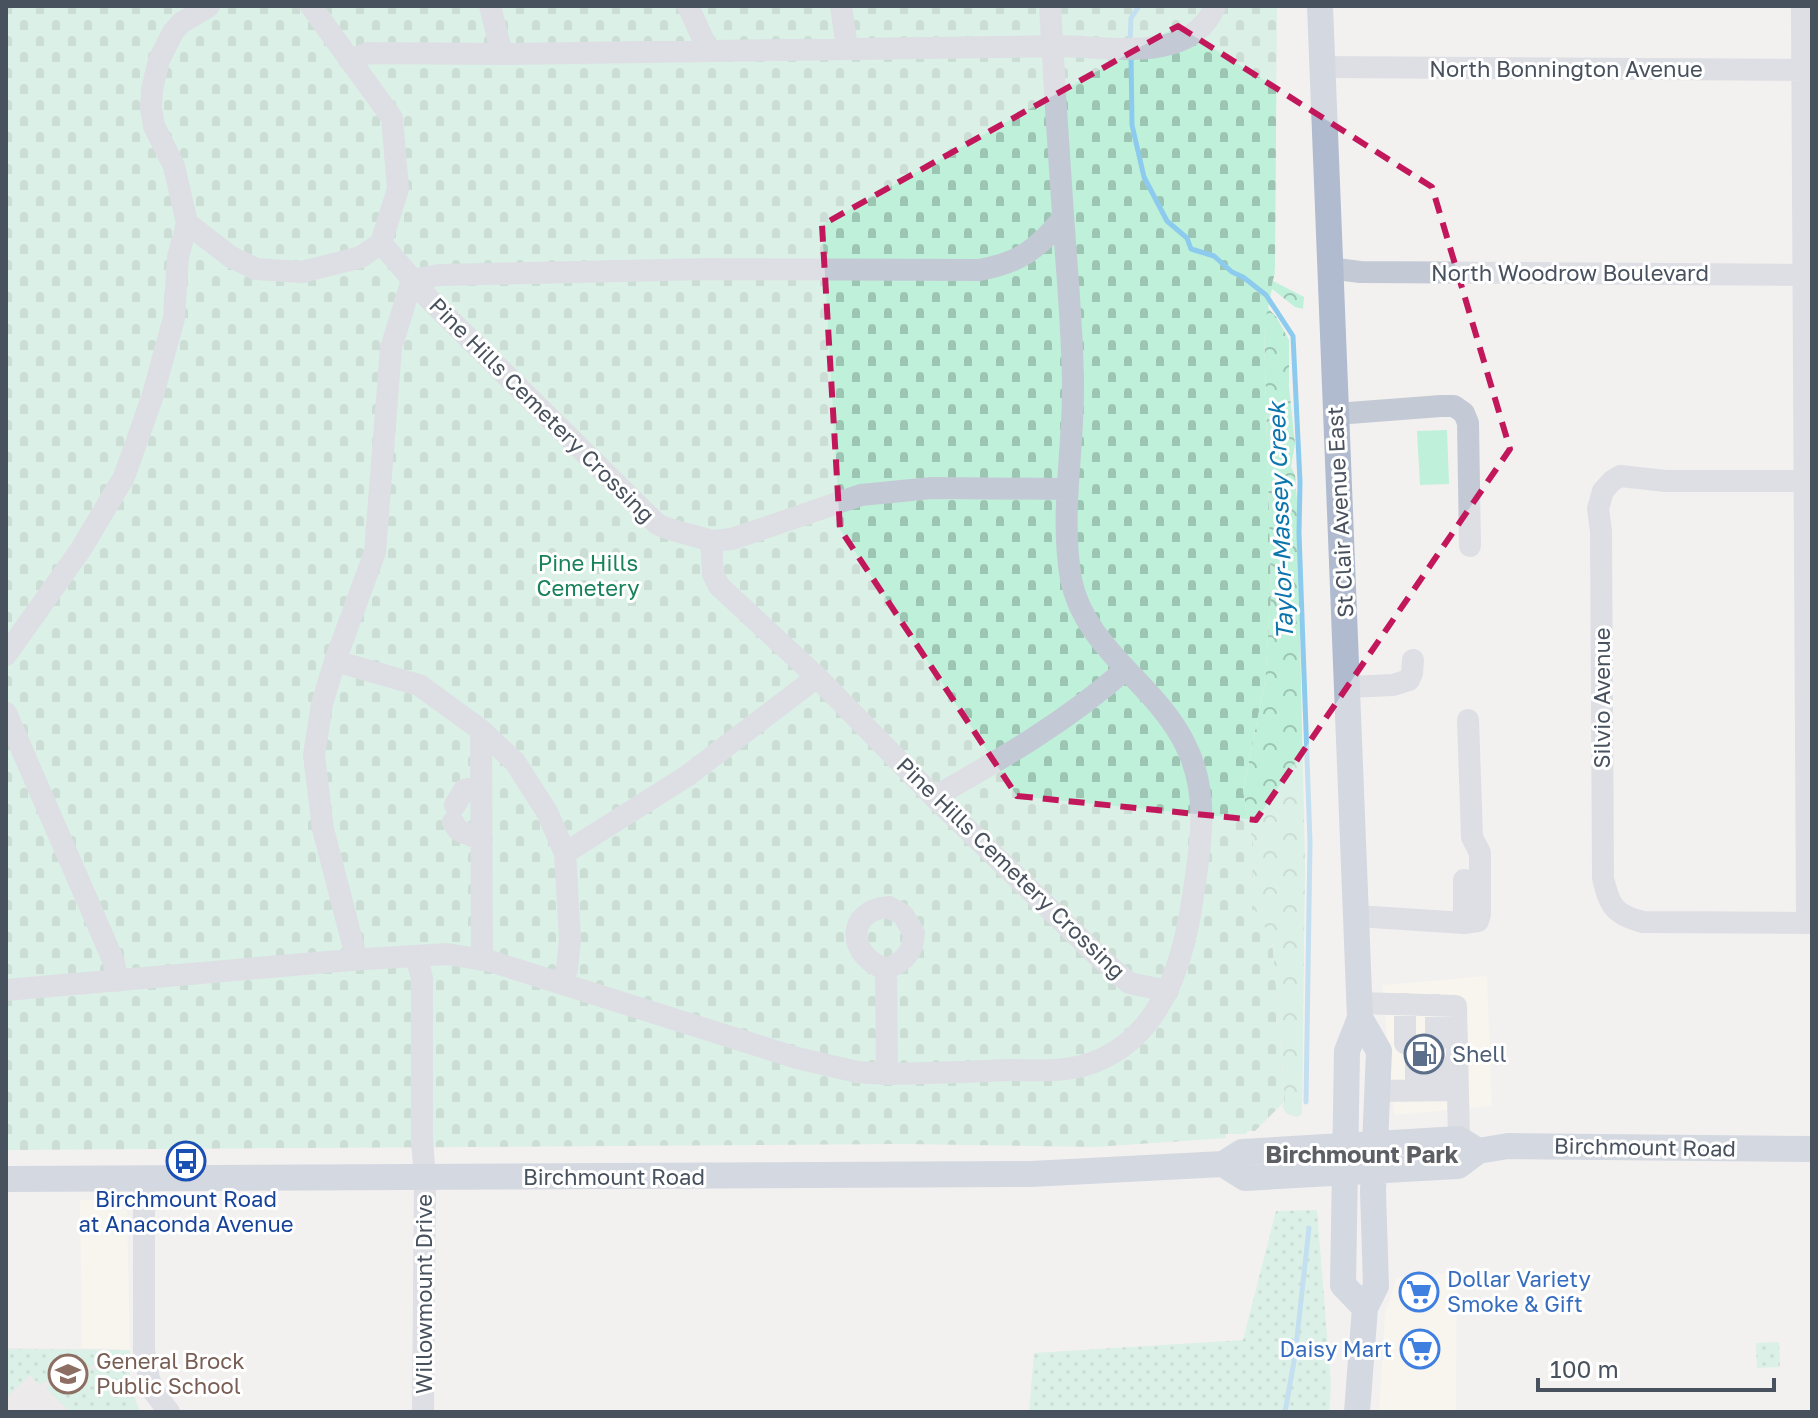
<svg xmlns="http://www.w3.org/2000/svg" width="1818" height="1418" viewBox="0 0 1818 1418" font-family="'Golos Text',sans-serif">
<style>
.commercial{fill:#fcfaeb}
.education{fill:#e4e2e2}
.grass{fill:url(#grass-dots)}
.forest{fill:url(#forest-crowns)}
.cemetery{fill:url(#cemetery-stones)}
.pitch{fill:#bff0d9}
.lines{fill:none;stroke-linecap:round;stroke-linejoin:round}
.stream{stroke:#8ccbed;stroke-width:5}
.minor-tunnel{stroke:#d1d1d3;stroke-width:22;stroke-dasharray:22 11;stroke-linecap:butt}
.minor{stroke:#c4cad5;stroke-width:22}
.major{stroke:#b0bbcf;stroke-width:26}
.marked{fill:none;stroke:#c2185b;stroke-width:6;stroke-dasharray:16 10;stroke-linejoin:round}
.labels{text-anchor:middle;stroke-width:6;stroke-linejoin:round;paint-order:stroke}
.street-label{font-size:22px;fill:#48515e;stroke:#fff}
.park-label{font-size:22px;fill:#17825b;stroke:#fff}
.service-label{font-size:22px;fill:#4e5e75;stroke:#fff;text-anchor:start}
.transit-label{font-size:22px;fill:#164399;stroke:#fff}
.shop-label{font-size:22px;fill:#366cbe;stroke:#fff;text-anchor:start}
.education-label{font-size:22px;fill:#785e54;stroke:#fff;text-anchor:start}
.water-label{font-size:24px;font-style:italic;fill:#0b75ae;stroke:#fff}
.neighbourhood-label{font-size:24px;font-weight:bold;fill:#5d5f65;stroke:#fff}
</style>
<defs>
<pattern id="grass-dots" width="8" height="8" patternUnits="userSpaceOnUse" patternTransform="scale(2)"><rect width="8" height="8" fill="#bff0d9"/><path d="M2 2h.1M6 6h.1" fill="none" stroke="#9dc5b3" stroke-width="1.8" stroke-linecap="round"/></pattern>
<pattern id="forest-crowns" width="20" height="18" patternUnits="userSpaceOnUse" patternTransform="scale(2)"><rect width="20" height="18" fill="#bff0d9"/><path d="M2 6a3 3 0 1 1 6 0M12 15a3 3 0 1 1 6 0" fill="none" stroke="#9dc5b3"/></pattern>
<pattern id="cemetery-stones" width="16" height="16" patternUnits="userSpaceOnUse" patternTransform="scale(2)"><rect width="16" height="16" fill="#bff0d9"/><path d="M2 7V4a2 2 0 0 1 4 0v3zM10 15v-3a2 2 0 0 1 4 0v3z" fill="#9dc5b3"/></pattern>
</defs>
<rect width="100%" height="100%" fill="#f3f1f0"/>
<path class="commercial" d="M1487,976L1492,1106L1394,1115L1382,985Z
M80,1200L123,1201L127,1212L130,1350L82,1348Z
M1457,1272L1456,1412H1379L1385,1315L1396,1278Z"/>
<path class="education" d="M6,1348L130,1350V1385L140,1412H6Z"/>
<path class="grass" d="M1317,1210L1331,1386L1329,1412H1029L1034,1353L1243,1340L1276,1211Z
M1779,1342L1780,1367L1757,1368L1756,1343Z
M6,1349L130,1350V1358C99,1366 68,1367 40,1385L30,1375L6,1398Z
M130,1364V1385L140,1412H70L46,1388C67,1370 104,1367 130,1364Z"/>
<path class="forest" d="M1114,77L1275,272L1273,281L1304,297L1303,309L1295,307L1272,289L1268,308L1277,318L1289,340V386L1295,444L1291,467L1295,475L1297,500L1305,863L1302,1114L1297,1117L1287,1114L1282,1107L1285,1100L1272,939L1252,906L1253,845L1243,791L1265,681L1271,595L1264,328Z"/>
<path class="cemetery" d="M6,6H1277L1275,268L1264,328L1271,595L1265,681L1243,791L1253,845L1252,906L1272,939L1285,1101L1255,1131H1247L1246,1134H1226V1138L1095,1147L904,1144L6,1150Z"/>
<path class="pitch" d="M1447,430L1449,484L1420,485L1417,431Z"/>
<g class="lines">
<path class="stream" d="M1130,43L1131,18L1139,6
M1131,53L1132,125L1144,177L1167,221L1187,238L1191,249L1214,256L1232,272L1243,277L1266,295L1293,336L1300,482L1299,533L1310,842L1306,1102
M1285,1412L1295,1356L1309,1228"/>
<path class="minor-tunnel" d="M1416,1061L1417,1043"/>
<path class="minor" d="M209,6L181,23L173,32L159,60L152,89L151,108L154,126L174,166L187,223L231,257L256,269L302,272L361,257L381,243L429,299L657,524C675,533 693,534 711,541L713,574L719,586L817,677L934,797L1100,958L1129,983L1168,991
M311,6L392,118L398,189L381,243
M490,6L502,54
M688,6L708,50
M841,6L847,48
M1802,6L1807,923
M349,60L368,53L502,54L1062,46C1111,47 1192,64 1215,6
M1321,67L1812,70
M1329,268L1360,272L1812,275
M412,280L439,275L708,269L979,270C1019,263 1038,249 1063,218
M1336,414L1441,406H1454L1464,413L1468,423L1470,546
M1804,481H1666L1620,476L1612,481L1603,491L1598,509L1601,531L1603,878C1609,906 1615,915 1643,922L1812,923
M711,541L732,539L861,495L932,488L1067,489
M6,655L81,549L124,477L152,398L174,318L178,257L187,223
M335,661L419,685L481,730L515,762L547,812L565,853L570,939L567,969L562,983
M1348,687L1393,685L1409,680L1412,673L1413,660
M6,713L114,962L117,981
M481,730L482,960
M934,797C1003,758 1066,722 1126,669
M455,805L464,790L481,786
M453,822L458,830L482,840
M565,853L687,776L817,677
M1357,916L1464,923V880
M1464,923L1478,921L1480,914V853L1472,837L1468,720
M416,956L422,978V1141L425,1177L423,1412
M357,960L323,829L314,755L322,704L335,661L375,552L391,348L412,280
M886,969C904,962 913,953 914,933L903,915L889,907C845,910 847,956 886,969L887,1074
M6,990L350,960L447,954L490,961L797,1058L857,1072L887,1074C927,1073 968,1072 1008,1070C1032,1070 1059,1072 1082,1066C1159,1045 1183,966 1193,896C1201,844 1210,792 1185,744C1156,684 1084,648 1071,579C1060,516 1073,454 1073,390C1073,332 1067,273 1063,215C1058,145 1054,76 1050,6
M1360,1003L1456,1006L1459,1139
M1405,1004V1043
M1436,1043V1005
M1436,1061L1437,1090
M1416,1090V1061
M1378,1091L1458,1090
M144,1178V1350L149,1379L154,1392L169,1412"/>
<path class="major" d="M1320,6L1360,1018L1347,1051L1343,1285L1365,1308
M1223,1164L1245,1178L1458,1166L1478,1151L1508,1146L1812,1149
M6,1179L1031,1174L1223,1164L1242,1152L1459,1139L1478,1151
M1357,1412L1365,1308L1376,1286L1373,1191L1379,1051L1360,1018"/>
</g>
<path d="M0 0H1818V1418H0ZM1178,26L1432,187L1510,449L1256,820L1017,796L840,529L822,225Z" fill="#f3f1f0" fill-opacity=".55" fill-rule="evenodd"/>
<path class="marked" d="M1178,26L1432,187L1510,449L1256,820L1017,796L840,529L822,225Z"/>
<defs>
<symbol id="fuel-ring" viewBox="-11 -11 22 22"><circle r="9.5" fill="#fff" stroke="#5c6f8a" stroke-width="1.5"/><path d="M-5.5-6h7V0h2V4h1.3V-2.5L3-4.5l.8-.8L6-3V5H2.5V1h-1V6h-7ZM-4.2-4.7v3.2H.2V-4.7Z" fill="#5c6f8a"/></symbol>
<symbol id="bus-ring" viewBox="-11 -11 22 22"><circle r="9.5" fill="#fff" stroke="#1a4fb4" stroke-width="1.5"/><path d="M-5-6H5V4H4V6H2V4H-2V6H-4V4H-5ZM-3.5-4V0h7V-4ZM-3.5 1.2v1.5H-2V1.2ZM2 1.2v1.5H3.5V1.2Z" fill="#1a4fb4"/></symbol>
<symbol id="supermarket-ring" viewBox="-11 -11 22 22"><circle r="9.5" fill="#fff" stroke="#3f7fe0" stroke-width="1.5"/><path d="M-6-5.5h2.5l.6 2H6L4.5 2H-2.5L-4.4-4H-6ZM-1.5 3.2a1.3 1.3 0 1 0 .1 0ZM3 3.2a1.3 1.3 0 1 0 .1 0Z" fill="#3f7fe0"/></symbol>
<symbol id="school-ring" viewBox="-11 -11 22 22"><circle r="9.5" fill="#fff" stroke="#8d6e63" stroke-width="1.5"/><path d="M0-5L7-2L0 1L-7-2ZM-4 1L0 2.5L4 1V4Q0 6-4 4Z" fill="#8d6e63"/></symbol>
</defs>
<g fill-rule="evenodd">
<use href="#fuel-ring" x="1402" y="1032" width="44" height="44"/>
<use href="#bus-ring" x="164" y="1139" width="44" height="44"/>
<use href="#supermarket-ring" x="1397" y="1270" width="44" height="44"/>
<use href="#supermarket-ring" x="1398" y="1327" width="44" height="44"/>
<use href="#school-ring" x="46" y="1352" width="44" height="44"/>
</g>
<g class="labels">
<g class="street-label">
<text x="1566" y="77">North Bonnington Avenue</text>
<text x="1570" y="281">North Woodrow Boulevard</text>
<text transform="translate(542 410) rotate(45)" y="8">Pine Hills Cemetery Crossing</text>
<text transform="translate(1340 512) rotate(-93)" y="8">St Clair Avenue East</text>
<text transform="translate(1602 698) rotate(-90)" y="8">Silvio Avenue</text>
<text transform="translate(1011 868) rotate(44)" y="8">Pine Hills Cemetery Crossing</text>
<text transform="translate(1645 1147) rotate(1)" y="8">Birchmount Road</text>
<text x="614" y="1185">Birchmount Road</text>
<text transform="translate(424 1294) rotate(-90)" y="8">Willowmount Drive</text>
</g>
<g class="park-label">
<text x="588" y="571">Pine Hills<tspan x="588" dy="25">Cemetery</tspan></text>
</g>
<g class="service-label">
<text x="1452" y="1062">Shell</text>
</g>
<g class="transit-label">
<text x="186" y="1207">Birchmount Road<tspan x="186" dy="25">at Anaconda Avenue</tspan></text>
</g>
<g class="shop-label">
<text x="1447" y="1287">Dollar Variety<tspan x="1447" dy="25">Smoke &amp; Gift</tspan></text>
<text x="1392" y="1357" text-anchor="end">Daisy Mart</text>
</g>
<g class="education-label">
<text x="96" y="1369">General Brock<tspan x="96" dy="25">Public School</tspan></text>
</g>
<g class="water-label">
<text transform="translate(1281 521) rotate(-92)" y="8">Taylor-Massey Creek</text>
</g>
<g class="neighbourhood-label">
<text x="1362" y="1163">Birchmount Park</text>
</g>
</g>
<rect width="1818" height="1418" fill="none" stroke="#48515e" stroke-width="16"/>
<path d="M1538 1378v12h236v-12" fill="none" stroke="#48515e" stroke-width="4"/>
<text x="1550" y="1378" font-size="24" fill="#48515e" stroke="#ffffff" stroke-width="6" paint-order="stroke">100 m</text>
</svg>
